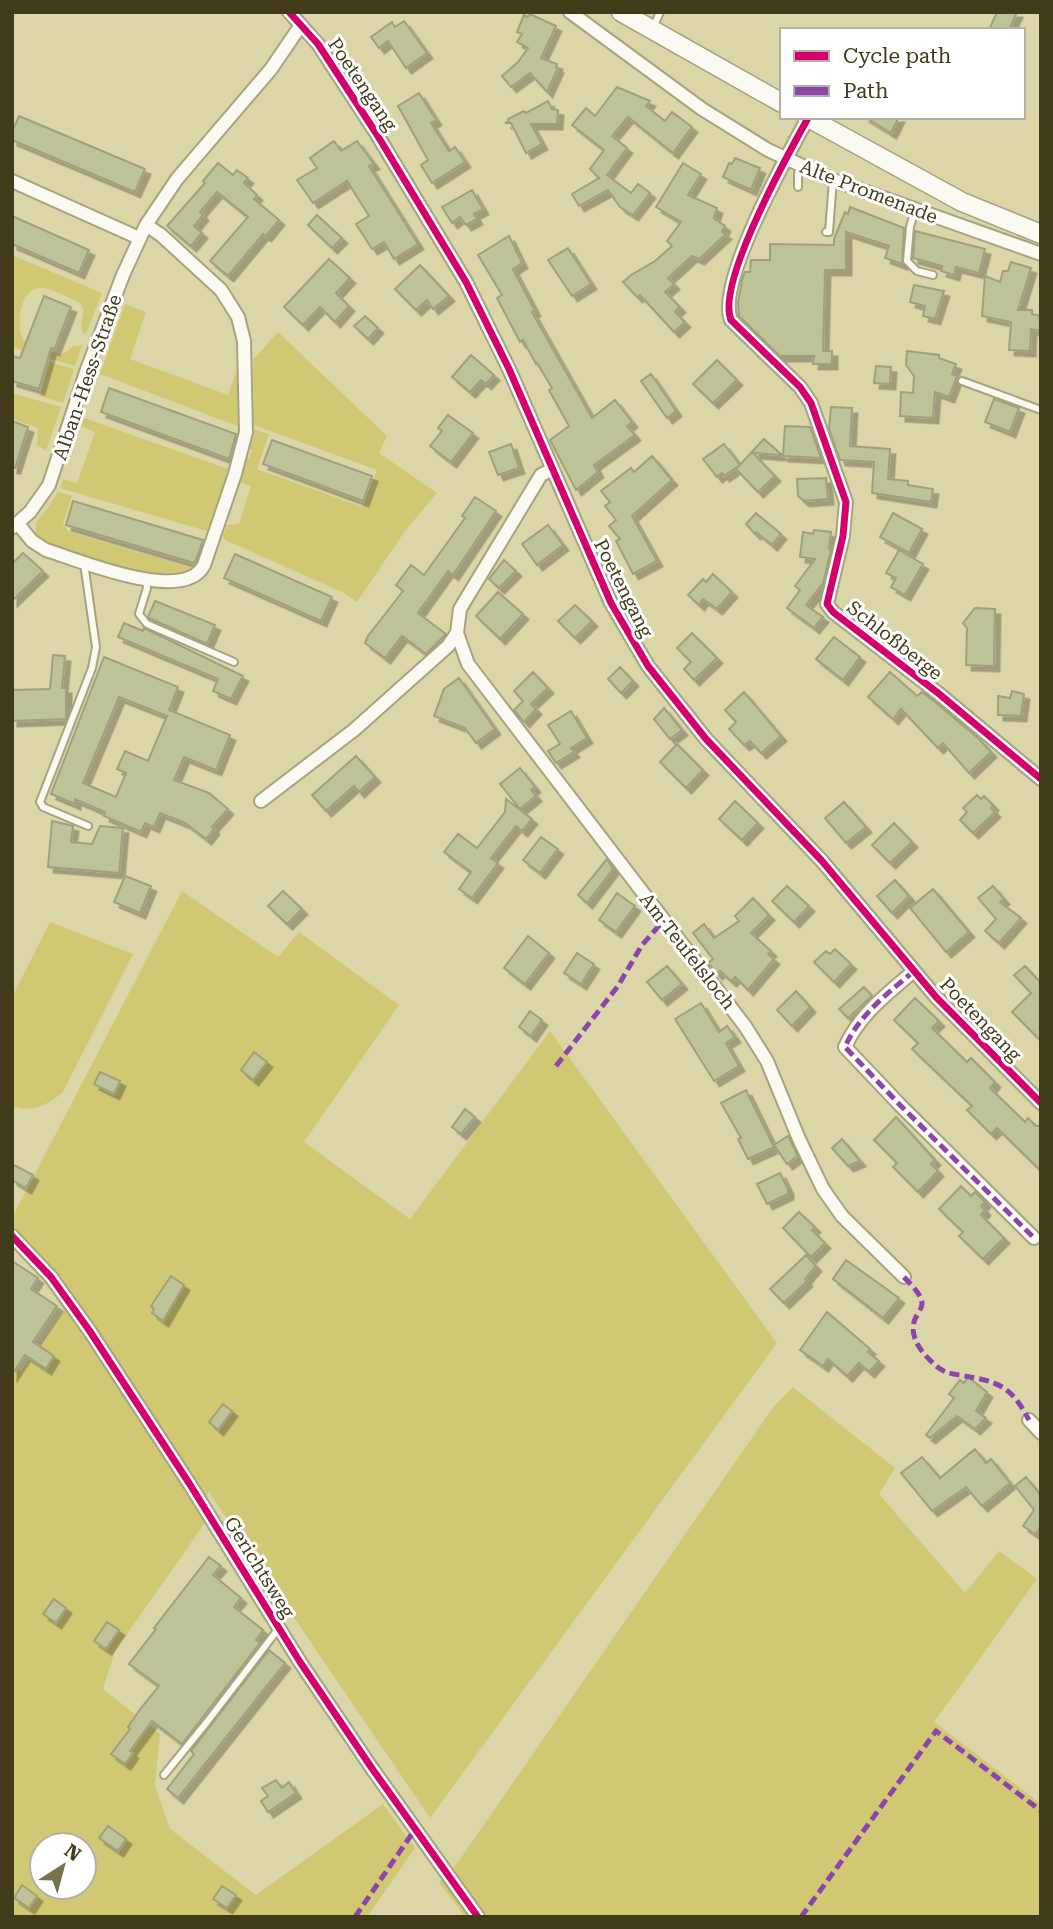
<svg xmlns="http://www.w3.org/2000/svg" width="1053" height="1929" viewBox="0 0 1053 1929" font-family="'Roboto Serif',serif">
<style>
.green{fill:#d1c874;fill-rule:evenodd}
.building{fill:#bec297;stroke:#9fa17e;stroke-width:2;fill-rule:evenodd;filter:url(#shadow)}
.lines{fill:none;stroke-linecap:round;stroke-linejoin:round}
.lane-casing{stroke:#a8a37f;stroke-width:10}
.street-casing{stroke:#a8a37f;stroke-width:16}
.secondary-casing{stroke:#a8a37f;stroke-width:21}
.lane{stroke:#faf9f2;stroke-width:6}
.street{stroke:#faf9f2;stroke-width:12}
.secondary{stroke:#faf9f2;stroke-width:18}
.quiet{stroke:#8e44ad;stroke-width:5;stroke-dasharray:10 5;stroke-linecap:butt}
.cycleway-casing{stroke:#fff;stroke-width:11}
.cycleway{stroke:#d6006c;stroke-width:7}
.labels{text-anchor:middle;stroke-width:6;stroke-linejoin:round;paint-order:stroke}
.street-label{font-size:19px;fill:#403c19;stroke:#fff}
</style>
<defs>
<filter id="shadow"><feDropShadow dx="5.5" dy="5.5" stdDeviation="0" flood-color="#0004"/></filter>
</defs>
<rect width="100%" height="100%" fill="#dbd6a8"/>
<path class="green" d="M12,255L102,293L86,334L83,333C78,323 86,315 82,306C79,300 69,298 63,295C57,293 49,288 43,288C19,286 15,327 24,341L61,355L74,346H82L75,366L12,347Z
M125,304L146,312L130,359L228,395L235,374L240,377V427L100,374Z
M278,332L387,436L379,453L437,493L405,531L357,602L342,592L225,540L223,536L227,525L239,524L251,486L239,482L245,458H249L252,450L248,448L253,429L269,434L257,469L362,507L377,470L254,425L253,360Z
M50,362L74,369L63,403L40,396Z
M12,393L61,407L46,451L37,445L38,428L12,419Z
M84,418L231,470L210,532L60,488L63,479L77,483L95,432L81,426Z
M58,492L72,496L63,524L69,532L195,569L168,578L140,573L44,544L36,535V522L46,510Z
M182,891L278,957L299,932L399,1005L304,1142L410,1219L550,1031L777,1343L430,1818L208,1491L205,1523L115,1651L103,1689L160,1734L155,1786L170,1829L256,1895L383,1804L415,1848L367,1917H12V1366L21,1372L64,1310L44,1278L12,1246V1218ZM42,1845H84V1887H42Z
M50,922L133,954L63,1092C48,1105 32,1113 12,1106V997Z
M793,1387L895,1468L879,1494L965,1593L999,1551L1037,1579L934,1722L1041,1804V1917H465L439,1882L458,1862L774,1406Z"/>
<path class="building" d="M997,12H1017L1009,30H989Z
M530,14L556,26L541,58L557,64L556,67L558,68L547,92L530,73L511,87L502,76L518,62L528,48L517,42L522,34L517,32L524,15L528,17Z
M404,21L427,53L406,68L388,41L379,48L371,37L392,22L395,27Z
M617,87L650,101L646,106L665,121L672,112L692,127L673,153L628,117L612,136L627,148L607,175L631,193L638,184L650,193L633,215L620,207L608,190L579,206L572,194L599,178L590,169L604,150L572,125L586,108L595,116Z
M419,93L436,120L431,123L449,151L455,147L465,162L432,183L421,165L428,160L398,106Z
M548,101L552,109L558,110L557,124H531L542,144L526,153L511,123H505L509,121L508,119L524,111L526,113Z
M19,116L145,169L135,192L12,140V132Z
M865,117H899L891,133Z
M334,141L341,151L357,141L374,164L369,166L418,244L394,259L384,242L372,249L356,224L369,216L347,181L313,203L297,180L317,168L310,158Z
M735,158L760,168L751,190L723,177L729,163L732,164Z
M218,163L233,175L237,170L248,178L244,183L257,195L254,199L279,220L266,236L263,234L228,276L210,261L248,217L217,192L200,212L203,215L194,226L202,233L191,246L167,226L205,183L203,181Z
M683,163L701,174L688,195L717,208L714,218L725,226L722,232L726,234L699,259L692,256L668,278L674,284L665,292L680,307L675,312L685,322L674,332L640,295L637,297L623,282L631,275L655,261L672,246L667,241L681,222L656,207Z
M472,190L483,209L474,214L477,219L466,225L460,217L452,223L442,207Z
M850,207L904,228L902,264L885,258L889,246L846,232V270H825L823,351H832V364H813L814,356H780L739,316L738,303L742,280L745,272H750L751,260H770V244L834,245V239L845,212L848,214Z
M317,215L342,238L332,248L308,225Z
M12,216L89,250L79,273L12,244Z
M915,231L985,249L979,273L956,267L954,275L941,271L942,266L913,258Z
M509,236L522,263L513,269L535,311L532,312L592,418L615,400L632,422L627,426L635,435L594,465L598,472L576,490L550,440L569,426L549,390L552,388L537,363L536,364L523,340L520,342L497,298L502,295L478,255Z
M568,248L591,284L572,296L548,260Z
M329,259L350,278L336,293L349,306L335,322L320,307L303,325L284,307Z
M1011,262L1031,268L1018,310H1032V314L1041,316V331L1031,329L1030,351L1009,350L1011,322L982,316L985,276L1000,282L1003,271H1008Z
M420,265L449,296L433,309L427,300L416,310L395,289Z
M914,285L944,291L935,319L923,316L925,306L910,302Z
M44,296L71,307L54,350L51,348L39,389L12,381V356L20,358Z
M365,316L378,328L368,339L354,326Z
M907,351L939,355V358L956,364L952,374L957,376L949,397L935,392L933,418L900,416L901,392L913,393L914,376L906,365Z
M471,355L494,375L486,384L481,380L470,392L452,377Z
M717,360L737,380L713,403L693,384Z
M876,366L891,367L890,384L874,383Z
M651,374L676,411L667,418L641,381Z
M109,388L236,434L229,459L101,412Z
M994,399L1019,408L1010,432L985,422Z
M831,407L852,408L850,446L890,449L888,479L908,481V485L933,489L931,502L872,493L874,462L840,460L829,429Z
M448,415L473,433L451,462L430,446L442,431L438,428Z
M12,421L28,427L15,468H12Z
M785,426L810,427L821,458L783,456Z
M764,439L782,455L753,453L775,476L758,492L736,469Z
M272,440L372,476L363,501L263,464Z
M511,444L519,468L498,475L489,452Z
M724,444L740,465L724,476L722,473L717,477L703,459Z
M652,456L672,480L632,516L657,561L633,574L616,541L620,539L609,526L616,520L605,506L610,502L601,491L631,468L634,472Z
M826,478L828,499L804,501L798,496L797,479Z
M475,497L496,511L453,575L448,571L418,613L446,634L426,654L402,636L385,658L365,643L368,636L403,591L396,585L411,565L424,575L465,518L462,516Z
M73,501L203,540L196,560L194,563L66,525Z
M756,513L781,534L772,545L756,532L755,534L746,524Z
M893,513L922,529L909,553L880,537Z
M548,525L563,545L537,565L522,544Z
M814,530L831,532L829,549L831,550L823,583L806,605L823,617L814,628L787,608L800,590L795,586L815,559L800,557L803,532L813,534Z
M899,550L923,564L905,595L891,587L896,578L886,573Z
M23,553L43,571L12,601V564Z
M235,554L332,597L321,621L224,578Z
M504,560L516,571L499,588L489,579Z
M713,574L732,592L717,609L703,599L699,605L688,595L703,579L706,582Z
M498,592L523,614L500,639L476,616Z
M155,601L215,625L207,644L151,619L148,617Z
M575,605L592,621L575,638L558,621Z
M975,608L995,609L994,666L966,665L967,628L963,623Z
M124,623L143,631L144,628L243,676L231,699L213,691L218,679L118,637Z
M692,633L717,658L694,680L684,669L691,662L677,648Z
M834,637L860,657L843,680L816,659Z
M53,655L65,656L62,688H66V719L12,721V690L50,689Z
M104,657L178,687L169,710L230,735L216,770L184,757L174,780L209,793L228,809L212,827L214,829L206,839L185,823L160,813L154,827L145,823L141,832L104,816L105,812L75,799V804L51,794ZM119,697L167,716L148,761L125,751L117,769L126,773L116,797L83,783Z
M620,667L633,681L621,693L608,679Z
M533,672L548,688L531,704L536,709L524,722L514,710L523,701L514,691Z
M890,672L917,696L922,692L934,701L979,739L991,752L969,773L943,743L938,748L901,709L893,719L868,697Z
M459,678L495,729L476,743L465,728L434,716L444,689Z
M1012,691L1024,694L1021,716L998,715V696L1010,698Z
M744,692L781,736L761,753L750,741L744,745L729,729L736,722L725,710Z
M664,708L682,730L670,739L654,719Z
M571,711L587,738L571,748L574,752L556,763L548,751L560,744L548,725Z
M677,744L703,770L686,788L660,762Z
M356,756L375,777L359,792L354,786L326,811L312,795Z
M520,768L535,787L531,790L536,796L520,809L500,784Z
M977,795L981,799L984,796L993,805L991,808L995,812L973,833L960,820L967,812L963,808Z
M506,799L532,819L522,831L516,826L491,858L498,863L472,898L459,889L471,872L444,852L458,834L477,848L505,812Z
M735,801L758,823L742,840L719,819Z
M844,802L866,827L846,843L825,818Z
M52,821L73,826L71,842L92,844L100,826L123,828L119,873L48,867Z
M894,823L912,842L890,863L872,845Z
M541,837L558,849L540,873L523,860Z
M607,859L613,869L587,903L578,895Z
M125,876L151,886L140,913L114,902Z
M895,880L909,896L892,913L877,896Z
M787,886L809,906L794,922L772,901Z
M993,886L1004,899L1000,902L1021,918L999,943L985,931L996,919L978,898Z
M933,889L969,932L946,952L910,908Z
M283,891L302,909L287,924L268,906Z
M617,893L635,906L616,932L599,920Z
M753,898L769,915L751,933L771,951L768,954L774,959L748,990L735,977L731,981L720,971L717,974L708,963L713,959L693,933L704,924L714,938L739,921L735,916Z
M528,936L549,953L525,984L504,968Z
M835,949L851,964L834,982L814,962L826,951L830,954Z
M577,953L594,964L581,984L564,973Z
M667,966L682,984L662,1000L647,982Z
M1025,966L1041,983V1041L1012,1012L1031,993L1014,975Z
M864,987L872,996L848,1018L839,1009Z
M796,991L810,1007L792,1026L777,1010Z
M915,998L939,1021L932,1028L967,1062L971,1058L995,1082L990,1088L1025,1122L1028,1118L1036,1126H1041V1171L997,1128L991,1134L967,1110L972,1106L912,1049L918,1043L894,1020Z
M701,1003L719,1032L727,1026L735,1037L726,1043L739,1066L714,1081L675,1019Z
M530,1011L542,1020L531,1036L519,1027Z
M254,1052L267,1062L253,1080L241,1070Z
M100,1072L120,1081L114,1094L94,1084Z
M746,1090L774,1147L748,1159L738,1139L741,1138L721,1103Z
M465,1109L475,1117L461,1134L452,1127Z
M896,1117L935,1160L931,1164L938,1171L918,1192L893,1167L897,1163L874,1140Z
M788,1136L798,1156L787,1164L774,1145Z
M842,1139L860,1161L848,1166L832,1148Z
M12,1164L33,1175L26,1188L12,1180Z
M780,1173L788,1189V1194L767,1204L757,1184Z
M961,1186L971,1196L975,1192L985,1202L981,1206L985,1210L981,1215L1004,1238L983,1259L959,1236L963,1232L939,1209Z
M799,1212L815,1227L812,1230L825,1243L811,1257L783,1228Z
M806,1255L816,1266L805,1279L807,1281L784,1303L770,1289Z
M846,1260L899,1298L883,1318L833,1279Z
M12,1261L38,1278L31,1289L57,1306L33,1342L54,1356L46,1369L25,1355L12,1375Z
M171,1276L184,1285L163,1321L152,1313L154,1309L151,1306Z
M827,1312L870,1349L868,1352L879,1361L869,1372L859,1363L847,1376L828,1359L823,1366L800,1350Z
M968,1377L987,1392L976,1411L986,1418L975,1429L957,1416L930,1438L926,1435L954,1398L949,1394L960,1380L964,1383Z
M223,1404L232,1411L218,1430L209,1422Z
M975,1449L986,1463L991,1459L1010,1483L982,1506L966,1487L932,1511L901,1473L922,1457L940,1478Z
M1026,1477L1041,1496V1526L1035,1534L1023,1526L1034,1510L1015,1486Z
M209,1557L221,1566L213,1575L241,1598L234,1607L263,1630L256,1640L260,1643L182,1744L152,1721L130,1751L133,1753L125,1764L111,1754L130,1729L128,1727L141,1708L159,1686L129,1664L156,1629L154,1628Z
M54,1599L66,1608L56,1623L43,1614Z
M107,1622L119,1630L106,1649L94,1641Z
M269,1650L285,1663L178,1798L167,1789L194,1754L191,1751Z
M276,1780L282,1788L289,1782L296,1793L268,1812L261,1801L268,1796L262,1788Z
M108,1826L126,1839L118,1851L99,1838Z
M22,1885L37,1896L29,1908L14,1898Z
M222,1886L236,1895L227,1908L213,1899Z"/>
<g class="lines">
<defs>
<path id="lane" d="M653,28L660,12
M798,187V174L801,166
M915,209L910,227L907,261L917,271L933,275
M826,232H829L833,180
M962,381L1041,410
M84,563L96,647L92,668L40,802L43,807L88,826
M146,580L147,588L139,614L147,624L234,662
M164,1775L207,1722L279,1628"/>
<path id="street" d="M289,12L318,44L376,133L466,282L509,369L611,603L648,666L706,739L822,861L936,997L1041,1103
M570,12L702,109L768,150L833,180L1041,254
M808,118C788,154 716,283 731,320L800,387L811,403L846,502L843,536L827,604L833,612L938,693L1041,779
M12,181L139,238
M18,524L32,541L46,550C79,560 184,605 204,565L235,474L246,432L244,341L238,317L221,290L161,235L146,225
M13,527L30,512L49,485L86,372L123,275L146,225L177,179L271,69L301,25
M457,633L468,664L745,1026L767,1061L799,1139L823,1189L842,1216L904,1277
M261,801L354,730L448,646L457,633L460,609L541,475L551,470
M914,971C888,993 859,1015 845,1047L900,1105L1034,1238
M12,1236L51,1277L89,1330L189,1483L300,1662L371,1767L478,1917
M1029,1420L1041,1433"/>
<path id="secondary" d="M621,12L782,103
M807,117L962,202L1041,234"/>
</defs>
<use href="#lane" class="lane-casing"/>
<use href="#street" class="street-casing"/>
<use href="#secondary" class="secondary-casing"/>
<use href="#lane" class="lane"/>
<use href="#street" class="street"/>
<use href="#secondary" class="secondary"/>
<path class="quiet" d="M914,971C888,993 859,1015 845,1047L900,1105L1034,1238
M556,1066L618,986L642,945L664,920
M904,1277C910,1284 922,1294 922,1304C922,1308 917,1315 915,1319C908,1337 922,1353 935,1365C943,1372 950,1374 960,1375C998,1382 1010,1384 1029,1420
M355,1917L416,1828
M801,1917L936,1731L1041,1811"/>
<defs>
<path id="cycleway" d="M289,12L318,44L376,133L466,282L509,369L611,603L648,666L706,739L822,861L936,997L1041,1103
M808,118C788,154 716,283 731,320L800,387L811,403L846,502L843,536L827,604L833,612L938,693L1041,779
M12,1236L51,1277L89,1330L189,1483L300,1662L371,1767L478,1917"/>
</defs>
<use href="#cycleway" class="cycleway-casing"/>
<use href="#cycleway" class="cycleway"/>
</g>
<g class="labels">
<g class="street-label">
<text transform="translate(363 84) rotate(56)" y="7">Poetengang</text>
<text transform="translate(869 191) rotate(21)" y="7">Alte Promenade</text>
<text transform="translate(87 377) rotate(-71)" y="7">Alban-Hess-Straße</text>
<text transform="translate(624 588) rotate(63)" y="7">Poetengang</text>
<text transform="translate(895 640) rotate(38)" y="7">Schloßberge</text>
<text transform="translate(688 951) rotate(52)" y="7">Am Teufelsloch</text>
<text transform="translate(981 1019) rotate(46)" y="7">Poetengang</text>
<text transform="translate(260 1567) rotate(58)" y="7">Gerichtsweg</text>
</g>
</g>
<rect width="1053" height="1929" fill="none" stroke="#403c19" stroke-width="28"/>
<rect x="780" y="28" width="245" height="91" fill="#ffffff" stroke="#b3b1a3" stroke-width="2"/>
<rect x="794" y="51" width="35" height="10" fill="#d6006c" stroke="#b3b1a3" stroke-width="2"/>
<text x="843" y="63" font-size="21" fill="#403c19">Cycle path</text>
<rect x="794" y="86" width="35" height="10" fill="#8e44ad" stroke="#b3b1a3" stroke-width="2"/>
<text x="843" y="98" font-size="21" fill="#403c19">Path</text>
<g transform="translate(63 1866) rotate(36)"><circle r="33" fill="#ffffff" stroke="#b3b1a3" stroke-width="2"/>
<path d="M0-5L12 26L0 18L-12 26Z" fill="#76724b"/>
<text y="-10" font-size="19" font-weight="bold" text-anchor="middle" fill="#403c19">N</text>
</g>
</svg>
